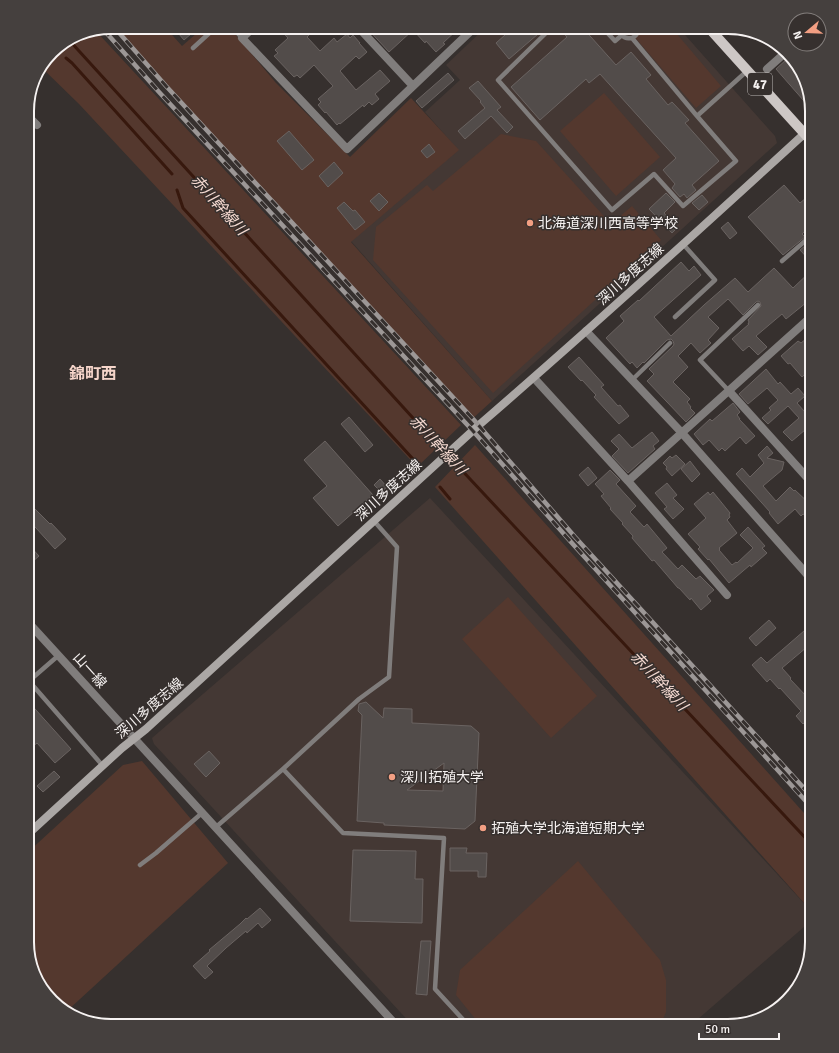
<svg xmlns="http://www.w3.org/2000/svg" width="839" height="1053" viewBox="0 0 839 1053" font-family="Signika,'Noto Sans JP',sans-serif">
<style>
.built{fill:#443834}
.green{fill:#54382e}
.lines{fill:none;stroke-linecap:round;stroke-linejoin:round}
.stream{stroke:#37180d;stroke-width:3}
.building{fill:#524c4a;stroke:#6a6361;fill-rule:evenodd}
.service{stroke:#807d7c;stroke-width:4.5}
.minor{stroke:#807d7c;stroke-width:8}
.tertiary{stroke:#807d7c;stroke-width:8}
.secondary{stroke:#aba7a5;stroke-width:8}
.primary{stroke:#cdc7c5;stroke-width:10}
.rail-casing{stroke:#9c9796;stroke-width:4.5}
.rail{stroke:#36302e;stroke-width:3;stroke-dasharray:9;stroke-linecap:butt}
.poi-dot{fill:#f39f83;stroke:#36302e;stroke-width:1.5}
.labels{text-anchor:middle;stroke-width:3;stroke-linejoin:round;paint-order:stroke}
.shield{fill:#36302e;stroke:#bcb8b6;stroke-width:1}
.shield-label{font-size:13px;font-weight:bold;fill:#f6f2f1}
.poi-label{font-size:14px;fill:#f6f2f1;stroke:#36302e;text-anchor:start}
.street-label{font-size:14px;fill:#f6f2f1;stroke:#36302e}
.water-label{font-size:15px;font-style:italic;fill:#f7dbd2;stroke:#36302e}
.quarter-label{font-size:16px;font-weight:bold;fill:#f6d5ca;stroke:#36302e}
.rim{fill:none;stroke:#f6f2f1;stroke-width:2}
</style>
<rect width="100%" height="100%" fill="#36302e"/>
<path class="built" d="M486,27H678L775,136L777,143L492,401L351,241L458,150L425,112L460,80L446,65Z
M430,498L812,912V920L690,1026H413L154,744L152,738Z"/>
<path class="green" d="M113,27H165L182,46L204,27H229L276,83L350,157L411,98L459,150L351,242L492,401L471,420Z
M626,27H671L721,86L696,108Z
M95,30L461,425L417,467L79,104L41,67L55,48L79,33Z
M604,93L660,157L616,196L560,131Z
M501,134L536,141L611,224L632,206L661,240L493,393L373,260L376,227L427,185L433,191Z
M475,445L812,822V912L435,487Z
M508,597L597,696L551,738L462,639Z
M142,761L228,863L67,1011L41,989L27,942V853L123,765Z
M578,861L660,960L666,980V1012L660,1026H481L456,995L460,970Z"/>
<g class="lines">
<path class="stream" d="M69,40L413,418L812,845
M66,58L72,63L172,174
M177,190L183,208L413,459
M440,487L450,499"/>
</g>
<path class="building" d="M173,27H199L184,40Z
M278,27H317L307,37L320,51L334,38L337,42L347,34L350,38L353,35L360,43H359L367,52L359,59L356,56L340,71L356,90L380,70L390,81L375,94L379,99L372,105L369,102L364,107L363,105L340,124L339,123L337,125L326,112L325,113L318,105L321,102L318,99L333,86L322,74L314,65L300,78L297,75L294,77L274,56L278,53L275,50L288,38Z
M366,27H460L443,43L445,44L436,52L426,41L425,43L413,30L389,52Z
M514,27H532L538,34L509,59L496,43Z
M558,27H582L616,65L631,52L651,75L646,79L668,105L672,102L689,120L685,123L719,161L692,185L696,190L687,198L684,194L680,197L672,188L675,184L663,170L676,158L600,74L589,83L586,79L540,120L511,87L567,37Z
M787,59L800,73L811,109L776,69Z
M448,73L454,80L422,108L416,101Z
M478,81L501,107L497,110L513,127L507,133L491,116L465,139L458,131L485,108L480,102L481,101L469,88Z
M289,131L314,160L302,170L277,141Z
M429,144L435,152L427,158L421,151Z
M334,162L343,173L328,187L319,176Z
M784,185L800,203L806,198L812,204V224L802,234L805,237L783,255L748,217Z
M379,193L388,202L379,211L370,201Z
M666,193L675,202L664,213L677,228L672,233L649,209Z
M702,195L708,202L699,210L692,203Z
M344,202L353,211L355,210L365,222L355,230L337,208Z
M728,222L737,233L730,239L721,228Z
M810,242L812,245V263L800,250Z
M681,262L689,271L694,266L701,275L654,317L671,336L704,305L735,278L748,292L774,268L793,288L812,270V308L807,302L786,319L782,314L756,336L767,347L758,355L749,346L743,351L732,339L749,324H748L749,322L748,320L761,306L760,302L758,301L756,302L743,315L728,299L708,317L719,328L708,340L711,343L700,353L691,343L678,356L688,367L673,382L690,399L687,402L691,407L690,408L695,413L686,422L647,381L654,374L649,369L673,346L674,344L673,341L671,339L667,340L644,363L643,362L637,368L632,362L630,364L606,338L624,321L620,316L638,300L639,301Z
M812,334V368L802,377L790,363L788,364L781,356L798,341L801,343Z
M579,357L604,385L601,387L618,406L620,405L629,416L619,424L594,397L596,395L582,380L581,381L568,367Z
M766,369L778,384L780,382L791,394L798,388L805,396L797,403L812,420V424L792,441L783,432L799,418L788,406L768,424L762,418L771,410L769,408L778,400L767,388L748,404L739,394Z
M733,403L740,412L737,415L740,419H739L755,436L746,444L740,437L725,451L722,448L719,451L709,440L703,445L694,434L710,419L712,421Z
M349,417L373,445L365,452L341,424Z
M652,432L659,441L653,446L655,449L628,473L612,456L619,449L611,441L619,434L632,448Z
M325,441L373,495L338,526L313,498L327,486L304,460Z
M767,446L773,453L767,458L784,462L782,470L763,486L776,501L790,487L794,491L795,490L812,506V511L806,516L803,514L801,516L795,509L778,524L769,513L770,512L736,474L742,468L750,477L764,463L758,455Z
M676,455L685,464L672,476L666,469L667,467L663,463L670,456L672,458Z
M690,461L700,474L692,482L681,469Z
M588,467L597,478L588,486L579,475Z
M610,470L620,480L616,484L636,506L630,512L644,527L647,524L667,548L662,552L678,569L682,565L696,579L700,576L714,590L707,596L711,601L701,610L691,598L690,600L679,588H678L654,560L652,561L632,538L633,536L622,524L623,523L610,509L611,508L601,496L604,494L595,484Z
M380,479L387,487L381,492L374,485Z
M667,483L677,495L673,498L684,509L673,519L664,509L667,507L655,493Z
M708,492L710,495L713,492L730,513L729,515L730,517L727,520L737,533L719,548L720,549L719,550L732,565L736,562L737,563L753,548L740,535L748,527L765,546L762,548L767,553L751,567L750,565L729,583L709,559L708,560L698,549L700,547L688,534L706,518L694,504Z
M27,501L50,524L51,523L66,539L55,549L27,518Z
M27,543L39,556L31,563L27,558Z
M769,620L776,628L756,646L749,638Z
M812,624V652L807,647L782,668L791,678L790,679L808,698L806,701L812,707V715L803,724L796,716L801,711L780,688L779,689L770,679L767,682L752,665L761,657L767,663Z
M27,700L71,749L55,763L37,743L32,747L27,741Z
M366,702L383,718L384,708L412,709V723L471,726L479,733L475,821L465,829L384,825V823L357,821L362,715L358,711L359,704ZM444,763L443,791L407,790Z
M209,751L220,763L206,777L194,764Z
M54,771L60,777L43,792L37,786Z
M450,848H467L466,853H487L486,877H478V871H450Z
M353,850L416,851L415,879H423L422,923L350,921Z
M260,908L271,920L262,928L258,923L247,933L246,931L226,948L207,966L213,972L205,979L193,966L210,951L209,950L240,924L246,918L247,919Z
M421,941H431L427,995L416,994Z"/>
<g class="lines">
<path class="service" d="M232,27L242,38
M543,27L547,32L498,80L612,210L654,174L683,206L736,161L697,116
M602,27L615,41L622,35
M619,27C618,41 639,43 638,27
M632,38L697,116L747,71
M193,48L216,27
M782,261L812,235
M675,317L715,280L683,244
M632,380L670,343
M729,391L700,360L758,305
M59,655L29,681L103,766
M283,769L343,833L444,838L435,989L469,1026
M216,827L283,769L359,699L389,677L397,547L374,521
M140,865L156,853L202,813"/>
<path class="minor" d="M254,27L242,38L347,149L475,27
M358,27L413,86
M767,69L785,53
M27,115L37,125
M586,331L682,433L812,580
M534,378L628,481
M729,391L812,483
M727,595L628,481L812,316
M812,687V686"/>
<path class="tertiary" d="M804,134L812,126
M27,621L397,1026"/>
<path class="secondary" d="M27,835L122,748L146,729L479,425C589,330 697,232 804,134"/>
<path class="primary" d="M708,27L812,142"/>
<defs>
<path id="rail" d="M114,27L166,86L474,420L575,537L812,797
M103,29L159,92L473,431L571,542L812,808"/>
</defs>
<use href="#rail" class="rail-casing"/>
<use href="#rail" class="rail"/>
</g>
<g class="poi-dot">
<circle cx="530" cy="223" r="4"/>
<circle cx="392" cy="777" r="4"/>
<circle cx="483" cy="828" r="4"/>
</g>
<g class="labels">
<rect class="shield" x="748" y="73" width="24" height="22" rx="3"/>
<g class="shield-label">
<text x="760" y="89">47</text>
</g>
<g class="poi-label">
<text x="538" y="228">北海道深川西高等学校</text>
<text x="400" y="782">深川拓殖大学</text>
<text x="491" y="833">拓殖大学北海道短期大学</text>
</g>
<g class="street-label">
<text transform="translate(630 274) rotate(-42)" y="5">深川多度志線</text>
<text transform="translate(388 490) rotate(-42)" y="5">深川多度志線</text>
<text transform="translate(90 670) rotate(48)" y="5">山一線</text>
<text transform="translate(149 708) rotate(-41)" y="5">深川多度志線</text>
</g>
<g class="water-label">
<text transform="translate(219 205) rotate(48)" y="5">赤川幹線川</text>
<text transform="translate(438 445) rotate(47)" y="5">赤川幹線川</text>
<text transform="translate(659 681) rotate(47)" y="5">赤川幹線川</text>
</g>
<g class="quarter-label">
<text x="93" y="379">錦町西</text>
</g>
</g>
<path d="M0 0H839V1053H0ZM111 34H728A77 77 0 0 1 805 111V942A77 77 0 0 1 728 1019H111A77 77 0 0 1 34 942V111A77 77 0 0 1 111 34Z" fill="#45403e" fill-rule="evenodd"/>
<path class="rim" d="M111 34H728A77 77 0 0 1 805 111V942A77 77 0 0 1 728 1019H111A77 77 0 0 1 34 942V111A77 77 0 0 1 111 34Z"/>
<g transform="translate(807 32) rotate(251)"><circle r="19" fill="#36302e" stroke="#837e7c"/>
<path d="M0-3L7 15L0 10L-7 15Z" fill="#f39f83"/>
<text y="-6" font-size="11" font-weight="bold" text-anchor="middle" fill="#f6f2f1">N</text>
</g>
<path d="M699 1033v6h80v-6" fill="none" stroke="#f6f2f1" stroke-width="2"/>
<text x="705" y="1033" font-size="12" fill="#f6f2f1" stroke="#36302e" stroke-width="3" paint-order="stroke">50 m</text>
</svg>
